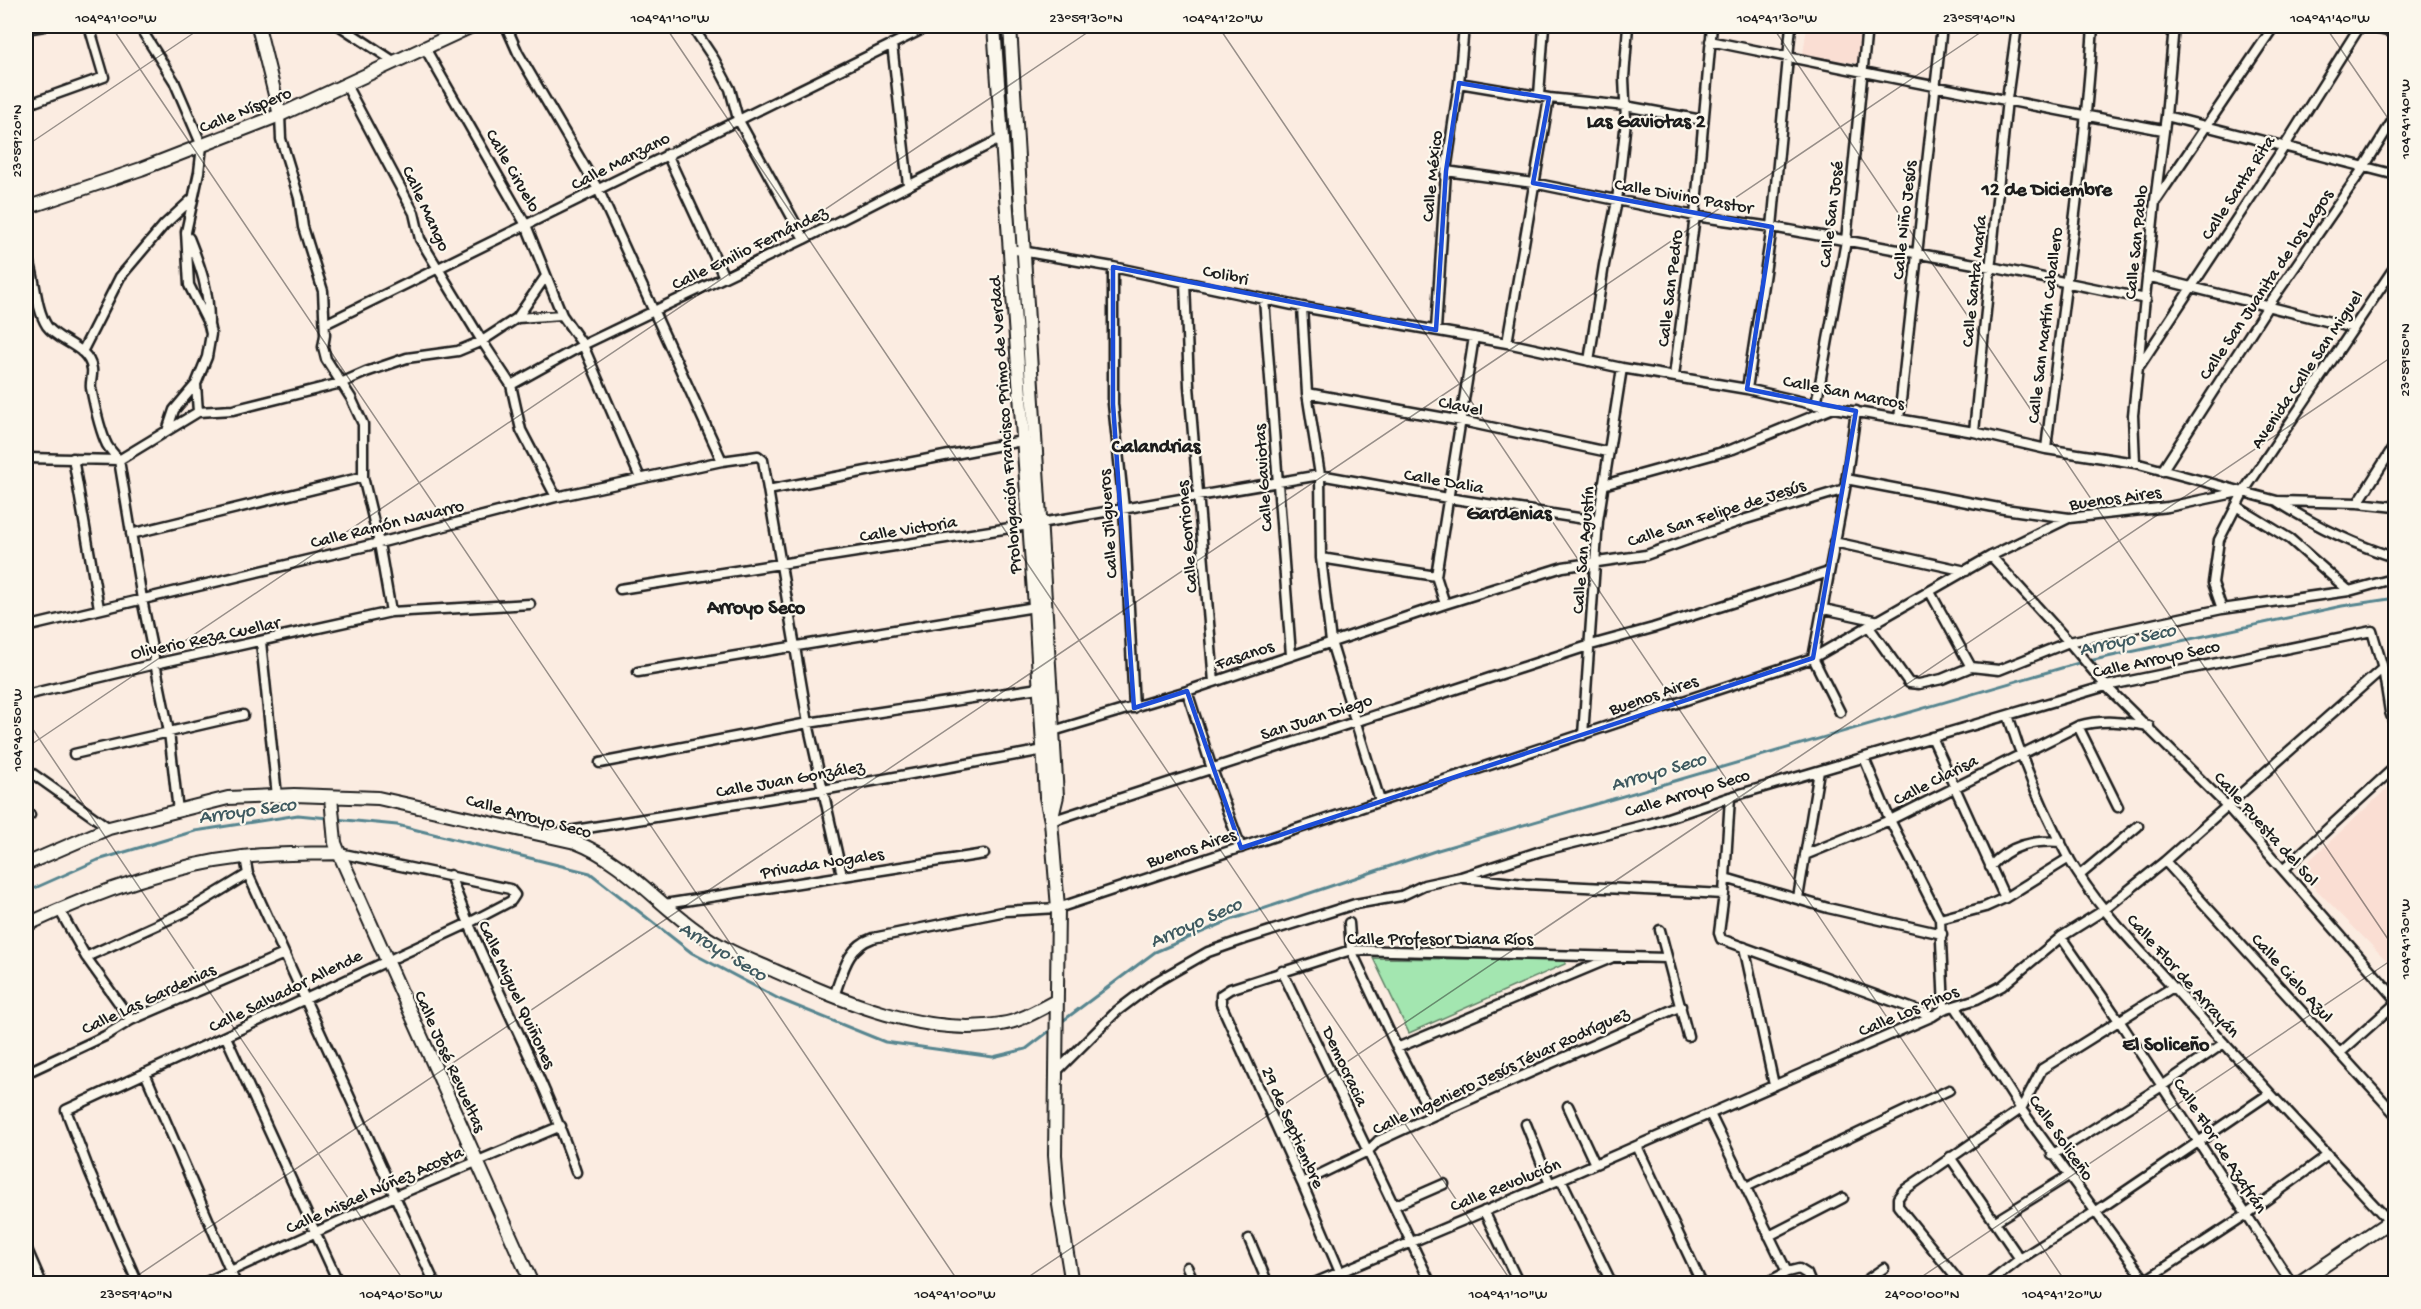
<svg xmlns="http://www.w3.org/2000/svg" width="2421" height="1309" viewBox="0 0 2421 1309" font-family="'Gochi Hand',sans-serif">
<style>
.built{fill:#faded3}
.green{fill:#a3e6b0;stroke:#608166;stroke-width:1.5}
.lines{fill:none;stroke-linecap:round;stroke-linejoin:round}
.stream{stroke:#56858f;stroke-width:3}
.street-casing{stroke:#1c1c1c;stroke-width:13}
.secondary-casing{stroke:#1c1c1c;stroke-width:16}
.street{stroke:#fbf7ec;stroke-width:8}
.secondary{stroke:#fbf7ec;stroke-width:12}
.marked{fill:none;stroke:#1d4ed8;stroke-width:4.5;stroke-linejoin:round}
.ticks{fill:none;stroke:#1c1c1c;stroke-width:1.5;stroke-opacity:0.45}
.labels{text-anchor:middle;stroke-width:4.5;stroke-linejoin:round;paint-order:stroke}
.street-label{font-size:18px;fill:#1c1c1c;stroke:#fbf7ec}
.neighbourhood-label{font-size:20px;font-weight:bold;fill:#1c1c1c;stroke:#fbf7ec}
.water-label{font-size:20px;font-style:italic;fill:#3e595f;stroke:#fbf7ec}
.neatline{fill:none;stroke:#1c1c1c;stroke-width:2}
.ticks-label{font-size:15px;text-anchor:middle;fill:#1c1c1c}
</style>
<rect width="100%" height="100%" fill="#fbece1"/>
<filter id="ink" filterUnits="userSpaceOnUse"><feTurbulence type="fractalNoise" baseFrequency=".0167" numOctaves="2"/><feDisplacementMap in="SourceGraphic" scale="12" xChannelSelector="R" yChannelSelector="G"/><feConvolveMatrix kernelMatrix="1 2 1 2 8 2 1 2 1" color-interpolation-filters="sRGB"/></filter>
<g filter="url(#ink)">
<path class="built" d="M1807,26H1865L1861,64L1803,54Z
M2393,783L2396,786L2395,969L2298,871Z"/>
<path class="green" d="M1373,958L1566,960L1565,964L1409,1033Z"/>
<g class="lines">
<path class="stream" d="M2089,661L2342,606L2396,598
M335,819L397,825L590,873L692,953L779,999L885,1042L993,1057L1026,1049L1052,1029
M26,892L98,860L195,831L298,815L328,818
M1060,1023L1155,952L1233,919L1438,850L2082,662"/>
<defs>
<path id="street" d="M139,26L174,81L202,146L199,172L186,232L189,285L209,325L211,334L207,357L196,384L198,412
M340,26L395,62
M506,26L518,53L599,191L722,461
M692,26L714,59L730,89L738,119L804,239
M2365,26L2396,33
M26,29L44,26
M1710,41C1861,72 2012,102 2163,130
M892,44L908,185
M425,48L526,225L562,315L583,345L640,478
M1459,83L1549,98L1625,106L1702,120
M346,85L414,213L420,239L482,341L511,385L521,430L556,497
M1539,95L1544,26
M26,105L104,77L89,26
M280,115L281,139L299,198L303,227L323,291L325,335L323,347L326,359L351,398L363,424V477L379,543L391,612
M2166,116L2396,175
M667,154L724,277
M1446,171L1533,183L1695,216L1772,227L1991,267L2146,299
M2157,199L2274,26
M189,238C201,268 209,290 209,323
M1010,249L1113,267L1302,307L1507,343L1622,368L1747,389L1816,405L1974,432L2046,449L2135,463L2277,501L2358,503L2396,507
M26,251C36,273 34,306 47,326C59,343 88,345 92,369C93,375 90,382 91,388C94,403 100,431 107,445C110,450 115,455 119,460
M1113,267V404L1124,508L1134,708
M2147,276L2354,328
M1185,282L1189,386L1214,682
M1264,299L1291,655
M1302,307L1307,393L1320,475L1321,558L1331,642L1380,801
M517,318L562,315
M325,324L929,26
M1436,330L1446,171L1459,83L1464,26
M1507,343L1549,98
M82,352L120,277L164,225L191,200
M1589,361L1604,265L1617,201L1626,121L1624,78L1628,26
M2140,365L2284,147L2360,26
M1674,376L1695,216L1712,26
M511,385L583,345L804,239L1002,138
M1747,389L1772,227L1791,26
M1307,393L1462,421L1608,452
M1816,405L1846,241L1867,26
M1899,419L1942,26
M167,431L174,410L196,384
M1974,432L2007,99L2017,26
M2046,449C2062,308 2084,167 2093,26
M26,458L119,460L198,412L233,410L341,383L366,372L407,358L458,351L482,341L517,318L546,276
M73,458L99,608
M119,460L142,599L169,732L178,811
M2135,463L2133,415L2155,201L2166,116L2174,26
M2162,471L2268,306L2364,167L2396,115
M1846,479L2004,509L2069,518
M1603,485L1733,449L1833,408
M768,490L1022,441
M2278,502C2314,525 2355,545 2396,558
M2358,503L2396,443
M2236,506L2290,539L2349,591
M131,534L363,477
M1834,542L1966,571
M1991,556L2069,642L2106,686L2227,806L2396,999
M1321,558L1436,576
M620,589L1029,525L1320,475L1448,498L1598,521
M1930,592L1971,667
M1445,604L1436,576L1474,337
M26,608L29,626
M1824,609L1879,621
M2222,609L2213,583L2219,540L2244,491L2396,265
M26,627L379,543L556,497L722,461L758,456L763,460L808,723L842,875
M1869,627L1909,683L1919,684L1942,679L1971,667L1999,670L2069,642L2222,609L2349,591L2396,578
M261,642L277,796
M1813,658L1845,489L1856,411
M1813,658L1840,712
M638,672L1035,607
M1187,691L1212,769L1241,848
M26,695L155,664L391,612L530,604
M2008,715C2023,764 2043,811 2068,857C2096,907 2138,948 2177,991C2246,1069 2318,1145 2389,1221
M2078,726L2118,807
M1053,731L1187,691L1445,604L1563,567L1646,555L1746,519L1845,489
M1583,735L1598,521L1622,368
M1932,737L2005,898
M74,754L243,715
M1864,758L1890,820L1940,919L1944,1009
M600,763L808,723L1045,687
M26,769L109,828
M1730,797L1724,894L1719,933L1721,939L1933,1016
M26,817L30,815
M1051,821L1591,645L1653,628L1829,572
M550,834L823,790L1044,750
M1805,855L1890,820L2078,726C2102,719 2124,722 2149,726
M245,857L248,874L435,1284
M2165,861L2396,1115
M1990,867C2009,845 2033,840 2061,842
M2284,869L2396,766
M450,875C486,976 542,1069 576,1172
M2080,875L2138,826
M1464,878L1525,884L1724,894
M1725,878L1828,908L1942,934
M1798,898L1819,771
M665,904L984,854
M60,911L86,957L131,1020
M1940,919L1985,907L2005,898L2069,858
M1349,923L1351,950L1397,1048L1432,1116
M1660,930L1688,1036
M2061,937L2120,1022L2292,1284
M1744,947L1774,1085
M86,957L187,911L248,874
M1282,971L1431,1284
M834,996C843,972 847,947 873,938L1006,911L1058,908L1813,658L1991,556L2069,518L2168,507L2244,491
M1955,1006L2021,1109L2148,1284
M226,1037L339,1284
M1397,1048L1611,958
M2340,1053L2396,1003
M1056,1072L1117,1011L1154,983L1208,952L1245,939L1355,904L1401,896L1424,885L1461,877L1541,851L1653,823L1730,797L2106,686L2372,631L2383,668L2390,712L2396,729
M26,1073L105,1036L131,1020L284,954
M145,1073L236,1284
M1568,1106L1595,1164
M1710,1114L1787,1272
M1526,1124L1550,1184
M1637,1146L1702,1284
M2052,1155L2162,1086L2224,1043
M1950,1157L2020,1259
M1561,1179L1612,1284
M1302,1183L1368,1151L1378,1141L1432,1116L1681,1006
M1746,1187L1949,1090
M1396,1205L1444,1184
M1484,1211L1519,1284
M1994,1222L2068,1176
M1769,1236L1843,1198
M1249,1239L1268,1284
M26,1247L42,1284
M1187,1267L1195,1284
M2146,1280L2247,1214L2328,1155
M138,1284L90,1173L66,1110L467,924L511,901L515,895L510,889L339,853
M202,1284L395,1196L561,1126
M1312,1284L1561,1179L1933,1016L1944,1009L1977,999L2002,986L2061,937L2104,910L2165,861L2383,668
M1345,1284L1302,1183L1221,1004V995L1230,989L1351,950L1667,958
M1764,1284L1787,1272L1799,1269L1807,1274L1811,1284
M1861,1284L1884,1268
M1961,1284L1898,1206V1198L1903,1191L2021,1109L2042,1069L2173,987
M1988,1284L2020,1259L2095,1212L2269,1094"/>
<path id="secondary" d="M258,26L280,115
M994,26L1035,607L1046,797L1051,821L1058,908L1055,1155L1059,1205L1072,1284
M1010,26L1057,796L1052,817
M26,208L141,169L280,115L472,26
M331,797L335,843L339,853L532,1284
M26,864L109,828L228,798L294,795L378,798L575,842C625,861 657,904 700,933C722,949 748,959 773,970C841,1000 926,1038 1001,1024C1021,1021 1039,1010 1056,1001
M26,925C94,893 167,866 243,857C274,853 307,854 339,853
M2297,1284L2396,1217"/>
</defs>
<use href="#street" class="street-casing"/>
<use href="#secondary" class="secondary-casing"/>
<use href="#street" class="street"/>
<use href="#secondary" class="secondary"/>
</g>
</g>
<path class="marked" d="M1459,83L1549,98L1533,183L1772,227L1747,389L1856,411L1813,658L1241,848L1187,691L1134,708L1113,404V267L1436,330L1446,171Z"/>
<path class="ticks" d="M111,26L960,1284M665,26L1513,1284M1218,26L2067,1284M1772,26L2396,951M2325,26L2396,130M26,146L204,26M26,719L406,1284M26,748L1097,26M125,1284L1990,26M1018,1284L2396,354M1911,1284L2396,957"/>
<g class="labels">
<g class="street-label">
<text transform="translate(245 109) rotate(-22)" y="6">Calle Níspero</text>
<text transform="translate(620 160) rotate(-27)" y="6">Calle Manzano</text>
<text transform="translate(514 170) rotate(60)" y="6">Calle Ciruelo</text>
<text transform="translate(1431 176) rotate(-84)" y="6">Calle México</text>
<text transform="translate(2237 187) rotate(-57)" y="6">Calle Santa Rita</text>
<text transform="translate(1684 195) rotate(10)" y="6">Calle Divino Pastor</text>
<text transform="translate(427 208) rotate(65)" y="6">Calle Mango</text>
<text transform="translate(1830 214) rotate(-83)" y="6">Calle San José</text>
<text transform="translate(1903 220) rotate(-84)" y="6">Calle Niño Jesús</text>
<text transform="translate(2135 242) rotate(-84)" y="6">Calle San Pablo</text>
<text transform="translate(749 247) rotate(-26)" y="6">Calle Emilio Fernández</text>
<text transform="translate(1226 274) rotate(12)" y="6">Colibri</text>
<text transform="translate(1973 281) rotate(-84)" y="6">Calle Santa María</text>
<text transform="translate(2265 284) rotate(-56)" y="6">Calle San Juanita de los Lagos</text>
<text transform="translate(1669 288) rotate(-83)" y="6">Calle San Pedro</text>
<text transform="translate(2044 325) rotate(-83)" y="6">Calle San Martín Caballero</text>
<text transform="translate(2306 369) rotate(-56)" y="6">Avenida Calle San Miguel</text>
<text transform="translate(1844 391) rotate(11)" y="6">Calle San Marcos</text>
<text transform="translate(1461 405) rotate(11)" y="6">Clavel</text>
<text transform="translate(1004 425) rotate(-94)" y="6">Prolongación Francisco Primo de Verdad</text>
<text transform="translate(1262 478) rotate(-94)" y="6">Calle Gaviotas</text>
<text transform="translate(1444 480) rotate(10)" y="6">Calle Dalia</text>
<text transform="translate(2115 497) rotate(-8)" y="6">Buenos Aires</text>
<text transform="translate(1716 512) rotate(-18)" y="6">Calle San Felipe de Jesús</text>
<text transform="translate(387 523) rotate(-14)" y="6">Calle Ramón Navarro</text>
<text transform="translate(1107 524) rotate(-94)" y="6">Calle Jilgueros</text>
<text transform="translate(908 528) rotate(-9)" y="6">Calle Victoria</text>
<text transform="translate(1186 537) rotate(-95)" y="6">Calle Gorriones</text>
<text transform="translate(1582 550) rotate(-85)" y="6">Calle San Agustín</text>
<text transform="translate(205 637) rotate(-12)" y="6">Oliverio Reza Cuellar</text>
<text transform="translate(1244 654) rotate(-19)" y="6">Fasanos</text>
<text transform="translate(2156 658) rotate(-12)" y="6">Calle Arroyo Seco</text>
<text transform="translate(1653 694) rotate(-19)" y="6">Buenos Aires</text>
<text transform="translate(1316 716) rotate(-18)" y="6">San Juan Diego</text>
<text transform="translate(790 778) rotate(-10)" y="6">Calle Juan González</text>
<text transform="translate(1935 779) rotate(-27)" y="6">Calle Clarisa</text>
<text transform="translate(1687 792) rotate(-17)" y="6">Calle Arroyo Seco</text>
<text transform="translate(529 815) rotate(15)" y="6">Calle Arroyo Seco</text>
<text transform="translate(2267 828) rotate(48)" y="6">Calle Puesta del Sol</text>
<text transform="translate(1191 847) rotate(-18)" y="6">Buenos Aires</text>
<text transform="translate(822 862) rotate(-9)" y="6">Privada Nogales</text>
<text x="1440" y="944">Calle Profesor Diana Ríos</text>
<text transform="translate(2184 975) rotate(48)" y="6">Calle Flor de Arrayán</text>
<text transform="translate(2293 977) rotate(48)" y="6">Calle Cielo Azul</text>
<text transform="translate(285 990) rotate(-26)" y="6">Calle Salvador Allende</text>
<text transform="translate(518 994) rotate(65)" y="6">Calle Miguel Quiñones</text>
<text transform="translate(148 998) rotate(-25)" y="6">Calle Las Gardenias</text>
<text transform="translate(1908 1010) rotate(-23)" y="6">Calle Los Pinos</text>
<text transform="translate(451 1061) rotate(66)" y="6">Calle José Revueltas</text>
<text transform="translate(1346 1066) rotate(65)" y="6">Democracia</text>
<text transform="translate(1500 1070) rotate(-25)" y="6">Calle Ingeniero Jesús Tévar Rodríguez</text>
<text transform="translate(1294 1127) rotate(66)" y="6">29 de Septiembre</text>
<text transform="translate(2062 1137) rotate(55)" y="6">Calle Soliceño</text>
<text transform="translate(2221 1145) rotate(57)" y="6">Calle Flor de Azafrán</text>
<text transform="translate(1505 1184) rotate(-22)" y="6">Calle Revolución</text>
<text transform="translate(374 1189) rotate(-24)" y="6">Calle Misael Núñez Acosta</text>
</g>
<g class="neighbourhood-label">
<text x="1646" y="127">Las Gaviotas 2</text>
<text x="2047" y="195">12 de Diciembre</text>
<text x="1156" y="452">Calandrias</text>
<text x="1509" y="519">Gardenias</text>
<text x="756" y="613">Arroyo Seco</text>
<text x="2166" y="1050">El Soliceño</text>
</g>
<g class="water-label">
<text transform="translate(2127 638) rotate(-12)" y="7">Arroyo Seco</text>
<text transform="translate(1658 770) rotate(-16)" y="7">Arroyo Seco</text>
<text transform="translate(247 809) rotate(-8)" y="7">Arroyo Seco</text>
<text transform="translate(1195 921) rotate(-24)" y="7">Arroyo Seco</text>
<text transform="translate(724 950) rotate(31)" y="7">Arroyo Seco</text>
</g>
</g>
<rect width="2421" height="1309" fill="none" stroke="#fbf7ec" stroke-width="66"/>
<rect x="33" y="33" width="2355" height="1243" class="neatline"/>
<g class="ticks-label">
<text x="116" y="22">104°41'00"W</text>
<text x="670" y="22">104°41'10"W</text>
<text x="1086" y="22">23°59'30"N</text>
<text x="1223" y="22">104°41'20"W</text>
<text x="1777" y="22">104°41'30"W</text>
<text x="1979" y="22">23°59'40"N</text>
<text x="2330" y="22">104°41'40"W</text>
<text transform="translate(2404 119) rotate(-90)" y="5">104°41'40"W</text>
<text transform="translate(16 141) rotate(-90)" y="5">23°59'20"N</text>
<text transform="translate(2404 360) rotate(-90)" y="5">23°59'50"N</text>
<text transform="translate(16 730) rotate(-90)" y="5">104°40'50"W</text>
<text transform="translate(2404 939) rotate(-90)" y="5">104°41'30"W</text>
<text x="136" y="1298">23°59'40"N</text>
<text x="401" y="1298">104°40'50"W</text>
<text x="955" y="1298">104°41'00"W</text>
<text x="1508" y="1298">104°41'10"W</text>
<text x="1922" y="1298">24°00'00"N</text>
<text x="2062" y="1298">104°41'20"W</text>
</g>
</svg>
